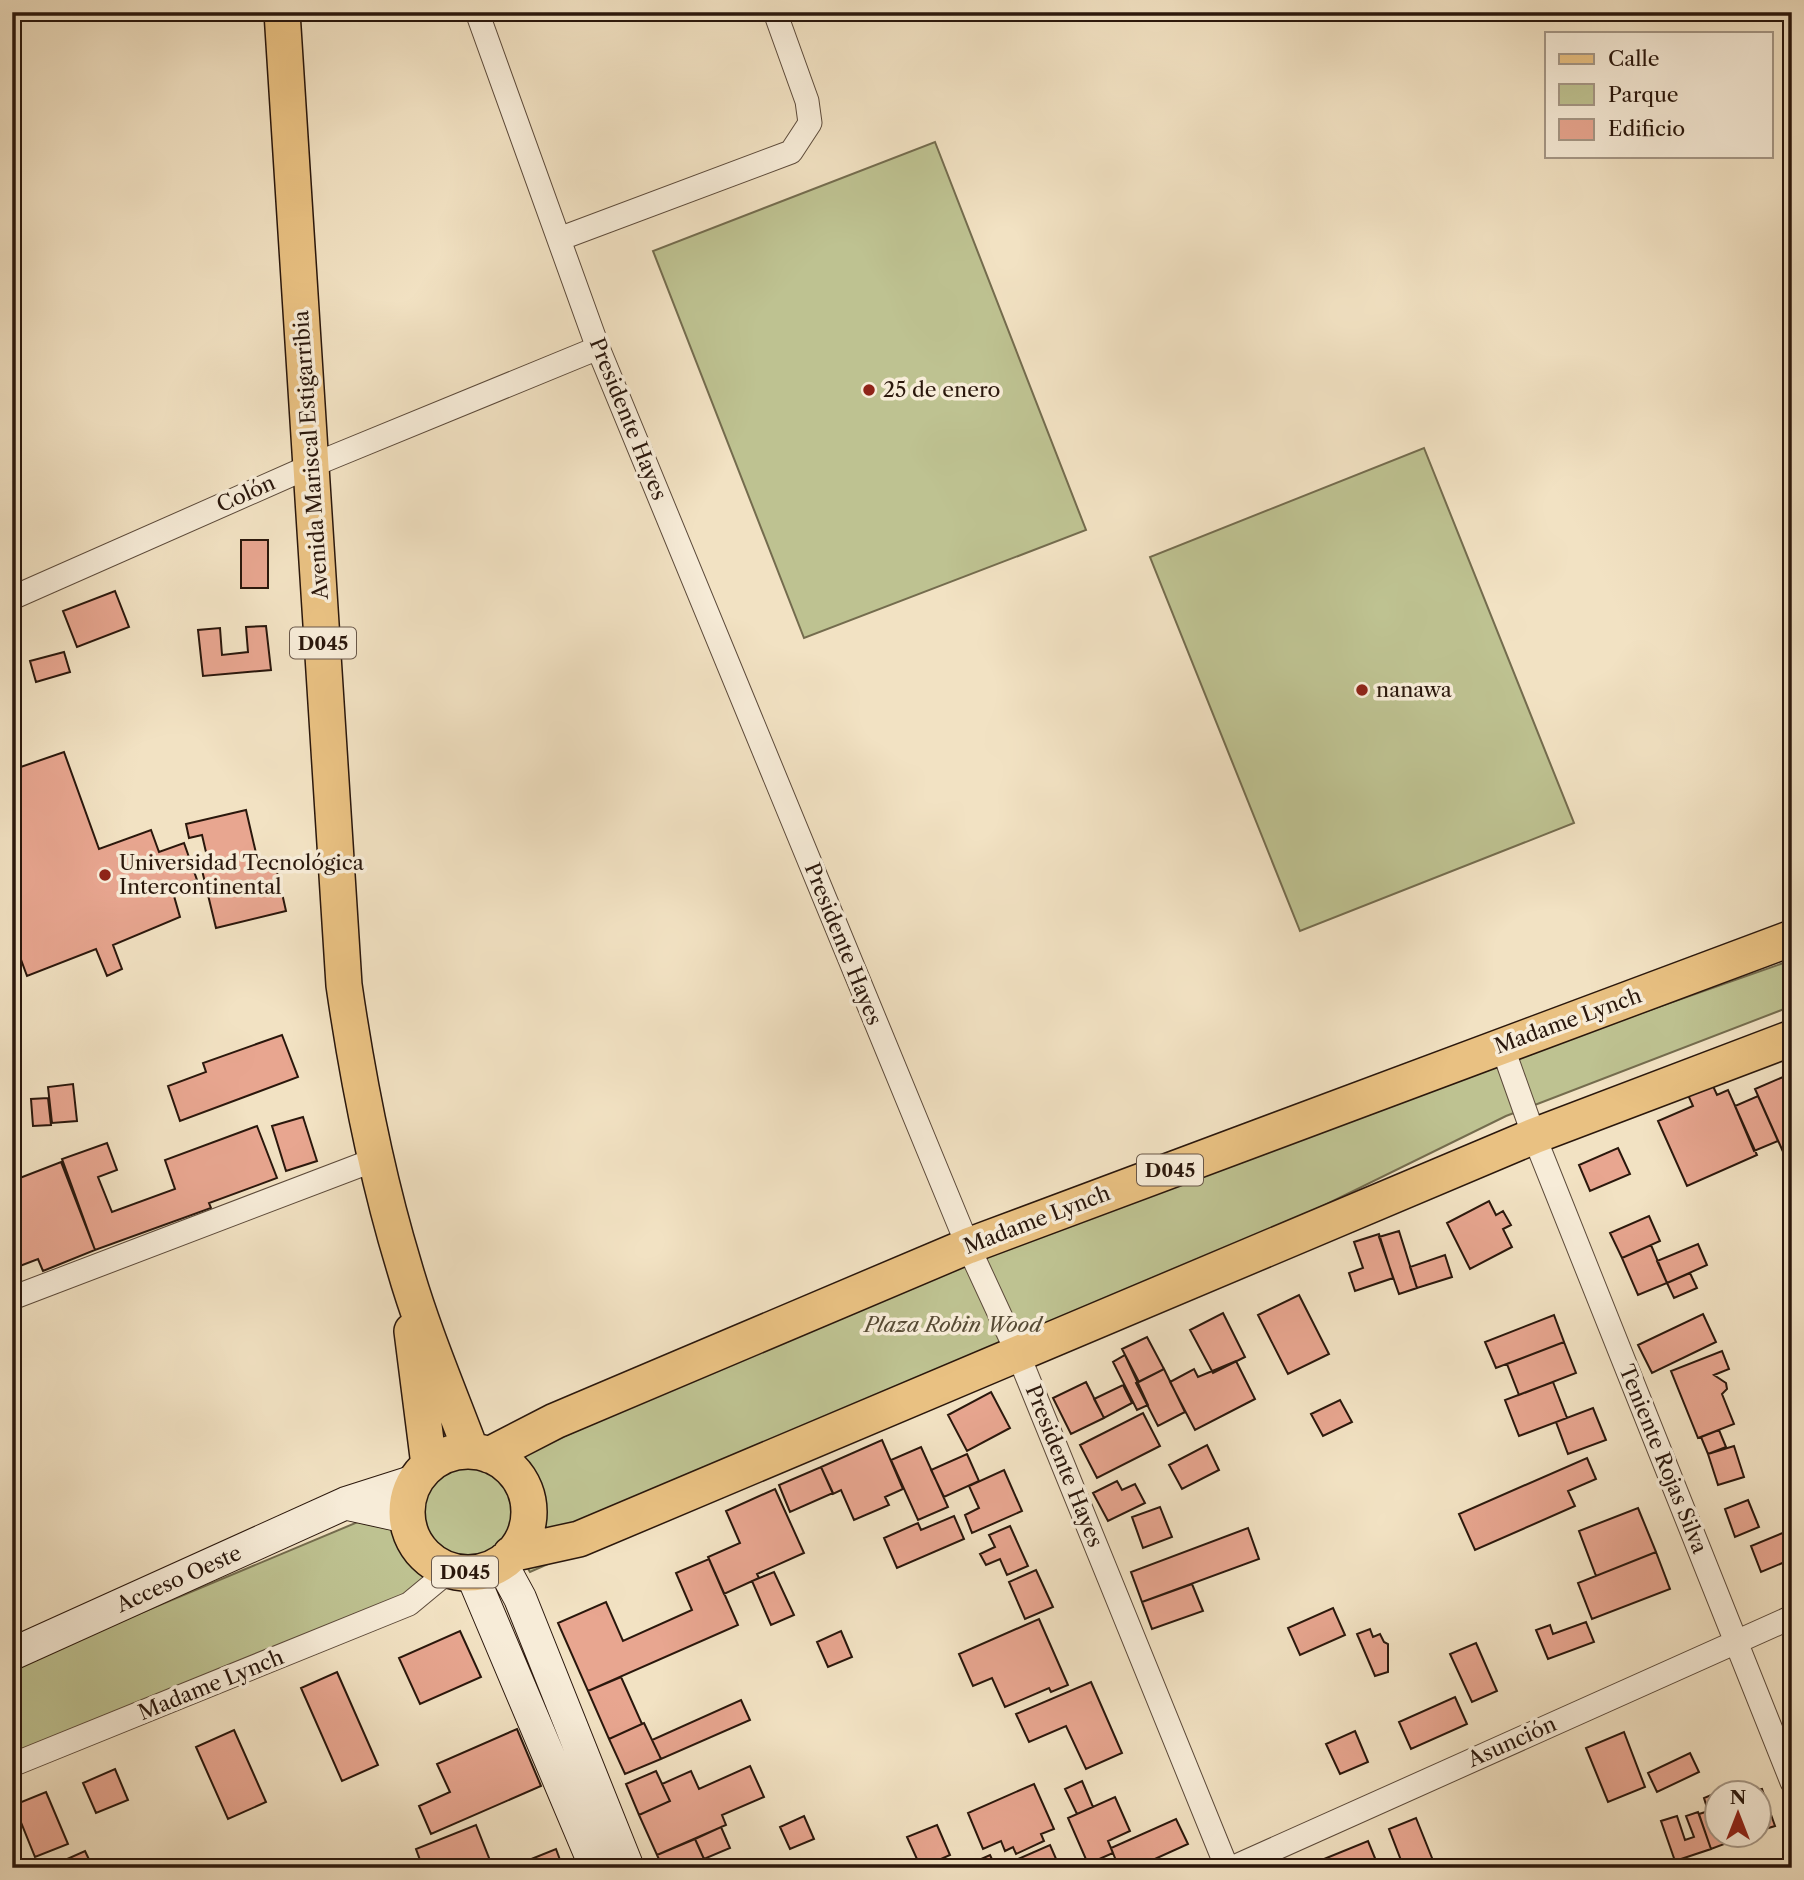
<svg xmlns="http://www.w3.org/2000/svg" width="1804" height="1880" viewBox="0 0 1804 1880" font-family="'Libre Caslon Text',serif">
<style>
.green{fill:#bec291;stroke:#746c4e;stroke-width:2}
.building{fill:#e8a690;stroke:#2a170c;stroke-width:2}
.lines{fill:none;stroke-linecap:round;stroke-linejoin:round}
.street-casing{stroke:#5c4a3a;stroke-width:25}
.secondary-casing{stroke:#2a170c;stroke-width:34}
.primary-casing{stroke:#2a170c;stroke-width:38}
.street{stroke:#f7ecd8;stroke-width:23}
.secondary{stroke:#f7ecd8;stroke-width:32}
.primary{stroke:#e9c182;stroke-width:35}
.poi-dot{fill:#8f2418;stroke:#f7ecd8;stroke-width:2.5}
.labels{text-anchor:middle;stroke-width:7;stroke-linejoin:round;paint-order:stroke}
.shield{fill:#f7ecd8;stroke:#685749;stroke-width:2}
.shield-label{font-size:19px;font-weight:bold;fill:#2a170c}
.poi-label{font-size:21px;fill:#2a170c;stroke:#f7ecd8;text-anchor:start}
.street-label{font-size:21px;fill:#2a170c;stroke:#f7ecd8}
.park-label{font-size:21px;font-style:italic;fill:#564a34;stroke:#f7ecd8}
</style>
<rect width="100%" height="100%" fill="#f2e2c3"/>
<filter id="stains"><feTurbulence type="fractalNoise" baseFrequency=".00286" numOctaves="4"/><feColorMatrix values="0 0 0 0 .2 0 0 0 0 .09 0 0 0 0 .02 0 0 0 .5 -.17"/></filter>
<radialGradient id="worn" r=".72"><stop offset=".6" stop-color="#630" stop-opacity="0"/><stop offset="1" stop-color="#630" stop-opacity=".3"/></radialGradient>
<path class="green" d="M935,142L1086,530L804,638L653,251Z
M1424,448L1574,823L1300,931L1150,557Z
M1792,960V1006L1506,1116L1001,1364L530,1572L521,1557C550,1518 535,1496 511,1460L956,1262L1485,1068Z
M423 1513a46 46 0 1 1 92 0a46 46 0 1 1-92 0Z
M396,1506C396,1544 413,1568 449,1582L12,1754V1667Z"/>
<path class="building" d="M241,540H268V588H241Z
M115,591L129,627L77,647L63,611Z
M266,626L271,670L203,676L198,630L220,628L222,655L248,652L246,627Z
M64,652L70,672L36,682L30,661Z
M64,752L99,849L151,830L159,852L184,843L197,880L172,889L180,917L113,945L122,969L107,976L96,949L27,976L12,935V770Z
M246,810L259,866L275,862L286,911L216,928L201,866L209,865L202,835L189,838L186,824Z
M282,1035L298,1077L180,1121L168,1086L206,1072L203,1063Z
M1708,1075L1717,1095L1728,1090L1757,1155L1687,1186L1658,1121L1693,1106L1684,1086Z
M1783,1077L1792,1098V1150L1784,1154L1755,1089Z
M73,1084L77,1121L52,1123L48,1087Z
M1758,1096L1778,1141L1754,1151L1735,1106Z
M48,1098L51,1125L33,1126L31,1099Z
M303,1117L317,1161L286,1171L272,1126Z
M257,1126L277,1178L209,1203L211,1208L95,1250L62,1159L107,1143L117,1170L98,1177L112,1212L175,1189L165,1160Z
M1618,1148L1630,1174L1590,1191L1579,1165Z
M61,1162L95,1250L43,1271L38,1259L12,1269V1181Z
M1489,1201L1496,1215L1503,1211L1511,1225L1503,1229L1512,1247L1470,1269L1447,1223Z
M1649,1216L1660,1241L1622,1258L1610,1233Z
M1399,1231L1417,1288L1399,1294L1379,1237Z
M1379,1234L1393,1278L1355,1291L1349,1273L1363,1268L1354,1242Z
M1698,1244L1707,1265L1667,1283L1657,1261Z
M1651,1245L1667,1283L1638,1295L1622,1258Z
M1445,1255L1452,1277L1417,1288L1410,1267Z
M1690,1273L1697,1288L1674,1298L1667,1283Z
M1299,1295L1329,1354L1288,1374L1258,1315Z
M1223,1313L1245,1357L1213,1373L1190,1330Z
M1703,1314L1716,1342L1652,1373L1638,1345Z
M1554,1315L1564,1342L1496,1368L1485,1342Z
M1147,1337L1164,1369L1139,1382L1122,1349Z
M1564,1342L1576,1373L1519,1395L1507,1364Z
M1722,1351L1729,1369L1714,1375L1726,1383L1727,1389L1722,1394L1734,1424L1698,1438L1671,1371Z
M1125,1355L1148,1405L1137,1410L1113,1362Z
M1236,1361L1255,1399L1195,1430L1170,1382L1194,1369L1198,1377Z
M1164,1369L1185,1412L1158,1426L1136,1383Z
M1086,1382L1104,1418L1071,1434L1053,1398Z
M1553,1382L1567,1418L1519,1436L1505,1400Z
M1123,1385L1132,1403L1104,1418L1094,1399Z
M991,1392L1010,1428L967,1451L948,1415Z
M1340,1400L1352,1422L1323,1436L1311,1414Z
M1593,1408L1606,1440L1568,1454L1556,1422Z
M1143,1413L1160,1446L1097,1478L1080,1445Z
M1719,1430L1726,1447L1708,1454L1701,1437Z
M882,1440L903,1489L885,1497L889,1505L854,1520L841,1490L833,1494L821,1467Z
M1207,1445L1219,1470L1182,1489L1169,1465Z
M1734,1446L1744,1477L1718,1485L1708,1454Z
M921,1447L948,1507L918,1520L891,1460Z
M967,1454L979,1481L944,1497L931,1470Z
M1587,1458L1596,1479L1568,1491L1575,1506L1475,1550L1459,1514Z
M821,1467L833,1493L790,1512L779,1485Z
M1004,1470L1022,1511L972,1533L965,1515L979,1508L969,1486Z
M1117,1481L1122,1490L1135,1484L1145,1503L1108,1521L1093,1493Z
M775,1489L804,1553L757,1574L759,1578L724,1594L708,1557L740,1543L726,1511Z
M1748,1500L1759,1527L1735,1537L1725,1509Z
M1160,1507L1172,1537L1143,1548L1132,1517Z
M1638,1508L1656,1552L1596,1576L1579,1531Z
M954,1516L964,1539L897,1568L884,1538L918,1523L921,1530Z
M1010,1526L1028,1566L1007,1575L1000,1559L986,1565L980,1554L995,1547L989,1535Z
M1248,1528L1259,1559L1142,1602L1131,1572Z
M1785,1532L1792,1549V1559L1761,1572L1751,1546Z
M1656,1552L1670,1589L1592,1619L1578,1583Z
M709,1559L738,1625L588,1691L558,1623L606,1602L623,1641L692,1610L676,1573Z
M1036,1570L1053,1607L1025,1619L1009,1582Z
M774,1572L794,1615L771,1625L752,1581Z
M1192,1584L1203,1611L1152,1629L1142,1602Z
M1333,1608L1345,1635L1300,1655L1288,1628Z
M1039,1619L1068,1685L1051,1692L1049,1688L1005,1707L992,1678L973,1686L959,1654Z
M1586,1622L1594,1642L1548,1659L1536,1630L1550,1625L1553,1634Z
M1370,1629L1373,1637L1380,1634L1384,1642L1388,1644V1672L1375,1676L1357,1634Z
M460,1631L481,1677L420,1704L399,1658Z
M841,1631L852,1657L828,1667L817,1642Z
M1476,1643L1497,1691L1472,1702L1450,1654Z
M337,1672L378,1765L342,1781L301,1688Z
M621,1677L642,1724L609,1739L588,1691Z
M1091,1682L1122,1753L1086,1769L1066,1726L1029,1742L1016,1714Z
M1455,1697L1467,1724L1411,1749L1399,1722Z
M741,1700L750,1720L661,1759L652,1740Z
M644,1723L661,1759L625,1774L609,1739Z
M517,1729L541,1786L431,1834L419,1806L450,1792L437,1764Z
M234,1730L266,1802L228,1819L196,1747Z
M1355,1731L1368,1762L1340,1774L1326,1744Z
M1624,1732L1645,1787L1608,1802L1586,1748Z
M1690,1753L1699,1772L1657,1792L1648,1773Z
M750,1766L764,1797L722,1815L726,1825L657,1855L639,1815L670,1801L662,1784L691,1771L699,1789Z
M115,1769L128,1800L96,1813L83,1783Z
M656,1771L670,1801L639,1815L626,1784Z
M1082,1781L1093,1807L1077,1814L1065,1789Z
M1034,1784L1054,1829L1041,1834L1044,1841L1016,1854L1013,1847L1005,1851L1001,1841L983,1849L968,1813Z
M1762,1789L1775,1826L1762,1830L1758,1820V1792H1750Z
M46,1792L68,1844L35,1857L14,1805Z
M1716,1793V1808L1708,1811L1704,1798Z
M1115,1797L1130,1831L1108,1841L1113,1853L1088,1864L1068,1818Z
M1715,1809L1716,1834H1724L1727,1843L1711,1849L1699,1814Z
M1698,1812L1711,1849L1675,1861L1661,1821L1677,1816L1685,1840L1694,1837L1686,1816Z
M804,1816L814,1839L790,1849L780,1827Z
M1416,1818L1436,1868H1404L1389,1829Z
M1176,1819L1188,1844L1135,1868H1119L1111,1848Z
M476,1825L491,1863L479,1868H423L416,1849Z
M937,1825L950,1855L921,1868L907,1837Z
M721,1827L730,1848L704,1859L695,1839Z
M695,1839L708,1868H663L657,1855Z
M1368,1841L1379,1868H1302Z
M1050,1845L1060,1868H1021L1018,1859Z
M556,1849L563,1868H509Z
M85,1851L93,1868H47Z
M990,1855L996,1868H961Z"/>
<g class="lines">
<defs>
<path id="street" d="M477,12L598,348L968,1246L1018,1354L1227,1868
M559,239L791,152L810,123L807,101L775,12
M12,598L313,465L598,348
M1502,1046L1534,1136L1792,1782
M12,1298L374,1160
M12,1765L409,1604L450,1570
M1232,1868L1792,1617"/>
<path id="secondary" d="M348,1504L407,1517
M501,1563L520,1598L628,1868
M471,1572L596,1868
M12,1654L346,1503L415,1481"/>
<path id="primary" d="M282,12L344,985C358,1081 376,1174 404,1266C422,1329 448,1390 471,1451
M412,1331L429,1465
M407 1512a61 61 0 1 1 122 0a61 61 0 1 1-122 0Z
M489,1455L555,1421L968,1246L1792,938
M511,1554L579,1539L1534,1136L1792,1038"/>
</defs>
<use href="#street" class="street-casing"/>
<use href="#secondary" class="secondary-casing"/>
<use href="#primary" class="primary-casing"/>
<use href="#street" class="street"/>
<use href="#secondary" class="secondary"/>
<use href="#primary" class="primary"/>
</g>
<g class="poi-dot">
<circle cx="869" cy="390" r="7"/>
<circle cx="1362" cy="690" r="7"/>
<circle cx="105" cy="875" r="7"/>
</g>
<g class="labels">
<g class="shield">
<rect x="290" y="627.5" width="66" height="31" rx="5"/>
<rect x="1137" y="1154.5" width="66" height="31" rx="5"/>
<rect x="432" y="1556.5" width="66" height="31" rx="5"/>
</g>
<g class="shield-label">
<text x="323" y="650">D045</text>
<text x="1170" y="1177">D045</text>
<text x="465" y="1579">D045</text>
</g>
<g class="poi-label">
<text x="883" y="397">25 de enero</text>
<text x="1376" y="697">nanawa</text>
<text x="119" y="870">Universidad Tecnológica<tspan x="119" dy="24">Intercontinental</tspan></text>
</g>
<g class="street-label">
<text transform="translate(628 419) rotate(68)" y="7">Presidente Hayes</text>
<text transform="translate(311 455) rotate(-94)" y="7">Avenida Mariscal Estigarribia</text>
<text transform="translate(246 494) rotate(-24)" y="7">Colón</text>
<text transform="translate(843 944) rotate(68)" y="7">Presidente Hayes</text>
<text transform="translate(1568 1021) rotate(-20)" y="7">Madame Lynch</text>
<text transform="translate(1037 1220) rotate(-21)" y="7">Madame Lynch</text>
<text transform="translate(1663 1459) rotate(68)" y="7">Teniente Rojas Silva</text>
<text transform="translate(1064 1466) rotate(68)" y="7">Presidente Hayes</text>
<text transform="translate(179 1579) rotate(-24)" y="7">Acceso Oeste</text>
<text transform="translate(211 1685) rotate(-22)" y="7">Madame Lynch</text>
<text transform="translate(1512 1742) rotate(-24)" y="7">Asunción</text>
</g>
<g class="park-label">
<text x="953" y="1332">Plaza Robin Wood</text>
</g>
</g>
<rect width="1804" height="1880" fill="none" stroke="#f2e2c3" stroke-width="42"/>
<rect x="14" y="14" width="1776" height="1852" fill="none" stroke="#2a170c" stroke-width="3.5"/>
<rect x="21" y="21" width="1762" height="1838" fill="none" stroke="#2a170c" stroke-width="2"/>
<rect x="1545" y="32" width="228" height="126" fill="#f7ecd8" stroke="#a59786" stroke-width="2"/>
<rect x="1559" y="54" width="35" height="10" fill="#e9c182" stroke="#a59786" stroke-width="2"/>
<text x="1608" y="66" font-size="21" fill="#2a170c">Calle</text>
<rect x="1559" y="84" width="35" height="21" fill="#bec291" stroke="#a59786" stroke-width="2"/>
<text x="1608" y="102" font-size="21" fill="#2a170c">Parque</text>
<rect x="1559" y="119" width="35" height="21" fill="#e8a690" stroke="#a59786" stroke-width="2"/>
<text x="1608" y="136" font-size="21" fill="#2a170c">Edificio</text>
<g transform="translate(1738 1814)"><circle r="33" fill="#f7ecd8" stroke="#a59786" stroke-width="2"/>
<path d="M0-5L12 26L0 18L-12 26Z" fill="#8f2418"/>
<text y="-10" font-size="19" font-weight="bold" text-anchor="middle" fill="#2a170c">N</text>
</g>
<rect width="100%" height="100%" filter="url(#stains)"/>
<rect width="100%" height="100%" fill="url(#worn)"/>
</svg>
